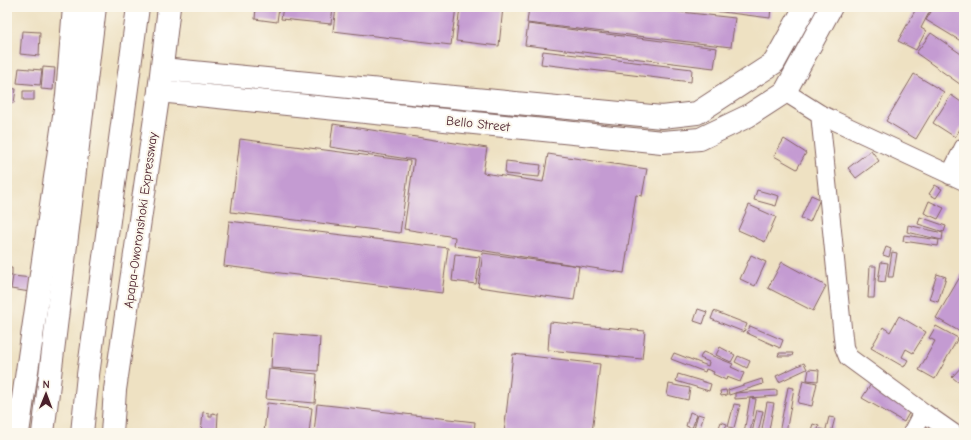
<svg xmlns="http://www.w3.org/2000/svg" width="971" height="440" viewBox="0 0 971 440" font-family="'Comic Neue',sans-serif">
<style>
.building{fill:#c49bd2}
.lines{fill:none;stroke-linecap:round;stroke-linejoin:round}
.minor-casing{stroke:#836360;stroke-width:20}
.tertiary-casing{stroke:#836360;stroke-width:24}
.primary-casing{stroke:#836360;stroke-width:24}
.motorway-casing{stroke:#836360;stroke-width:24}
.minor{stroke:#fff;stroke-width:18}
.tertiary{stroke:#fff;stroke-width:22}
.primary{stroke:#fff;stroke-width:22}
.motorway{stroke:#fff;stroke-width:22}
.labels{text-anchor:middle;stroke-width:4;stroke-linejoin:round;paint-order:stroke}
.street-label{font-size:13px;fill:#4a1f2b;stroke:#fbf7ec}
</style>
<rect width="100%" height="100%" fill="#fbf7ec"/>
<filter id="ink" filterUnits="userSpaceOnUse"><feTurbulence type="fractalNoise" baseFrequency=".025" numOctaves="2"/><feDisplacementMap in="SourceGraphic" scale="8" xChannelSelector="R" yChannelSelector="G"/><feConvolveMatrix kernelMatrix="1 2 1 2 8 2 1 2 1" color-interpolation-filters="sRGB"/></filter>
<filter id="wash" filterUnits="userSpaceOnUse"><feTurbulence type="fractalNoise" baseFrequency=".012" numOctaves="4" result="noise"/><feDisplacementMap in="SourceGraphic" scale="16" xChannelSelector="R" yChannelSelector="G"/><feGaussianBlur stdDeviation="0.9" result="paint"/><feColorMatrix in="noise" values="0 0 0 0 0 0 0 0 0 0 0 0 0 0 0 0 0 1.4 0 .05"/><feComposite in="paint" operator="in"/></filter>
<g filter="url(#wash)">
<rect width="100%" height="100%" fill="#eee1c2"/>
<g id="blocks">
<path class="building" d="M256,7H279L277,22L255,19Z
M283,7H333L331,24L281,19Z
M336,7H456L451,45L333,31Z
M460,7H503L499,46L456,41Z
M529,7H636L735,18L731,47L527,23Z
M682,7H771L770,18Z
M917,7H932L921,28L926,31L916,50L898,41Z
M934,7H960L964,10V43L926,20Z
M528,24L717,48L714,68L525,45Z
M22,31L40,32L39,56L20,54Z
M931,33L964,56V87L916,53Z
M543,51L692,69L691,82L541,64Z
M43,67L55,68L53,90L41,89Z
M19,68L42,70L40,85L17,83Z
M914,74L944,92L916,139L886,121Z
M7,88L16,89L14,103L7,102Z
M23,91H34V100H23Z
M951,95L964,104V123L955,137L933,123Z
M333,124L487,148L483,173L543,182L548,154L647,169L642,196L636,195L624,273L454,246L455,237L404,229L414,160L330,147Z
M240,139L410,161L400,233L231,212Z
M784,139L806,153L797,169L774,156Z
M871,150L879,161L856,178L848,168Z
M506,161L541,165L539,177L505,174Z
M935,185L942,189L936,198L929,194Z
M757,190L779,196L776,206L754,200Z
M811,195L820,199L810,222L801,218Z
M929,201L944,208L938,219L924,213Z
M749,205L776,217L765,242L738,230Z
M920,217L946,226L944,232L918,224Z
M229,221L448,248L442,293L224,266Z
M908,225L943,233L942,240L907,232Z
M904,235L939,240L938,246L903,241Z
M886,247L891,249L889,257L883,255Z
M892,252L897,253L893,277H888Z
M483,253L579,266L574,300L478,287Z
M455,254L480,257L476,284L452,281Z
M751,255L766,262L755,286L740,279Z
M782,262L826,286L813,311L768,288Z
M881,262L888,263L885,282L878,281Z
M870,266H876L874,298H868Z
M7,268H12V276H7Z
M964,270V334L936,318Z
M937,274L946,277L938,302L929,299Z
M13,276L32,278L30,292L11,289Z
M698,309L707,312L703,324L694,321Z
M714,311L747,324L744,332L711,319Z
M899,316L926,332L913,353L906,349L902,357L908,360L904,367L871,348L883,327L890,332Z
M550,322L645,331L642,359L548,350Z
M750,326L783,340L780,348L747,333Z
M936,326L958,338L935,379L919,370L935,341L929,338Z
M273,333L320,337L318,371L271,368Z
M720,347L735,355L731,362L716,355Z
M703,352L733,364L731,367L744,373L740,382L727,377L726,380L713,374L714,372L706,369L705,372L671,359L674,353L708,366L709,362L700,358Z
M779,353H793L792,356H778Z
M513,354L600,364L592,433H504Z
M738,356L750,361L747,368L735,362Z
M804,363L807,369L779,382L776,376Z
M964,364V387L952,377Z
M269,369L317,374L315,403L266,399Z
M809,369L819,370L818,381L807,380Z
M678,374L711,384L709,391L676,381Z
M762,379L763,384L729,395L728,390Z
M803,380L817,383L812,406L798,403Z
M669,384L690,388L688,400L667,395Z
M871,384L912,408L904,422L862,398Z
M788,387L794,388L786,433H779Z
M726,390L727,395L721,396L720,391Z
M777,390V396L735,399V393Z
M750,398L756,399L750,433H744Z
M767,402L774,403L769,430L762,429Z
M267,403L312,408L309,433H264Z
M317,404L475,422L474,433H314Z
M734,404L740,405L734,428L728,427Z
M757,410L763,411L758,433H752Z
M203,412L209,413V417H212V413L218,414L217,433H201Z
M690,412L697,415L692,428L686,426Z
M698,414L704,416L699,430L694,428Z
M829,417L835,418L831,433H825Z
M721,422L727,424L723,433H717Z
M813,424L819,426L817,433H810Z
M686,429L690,430V433H684Z
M820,429L824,430V433H819Z
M693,430L699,432V433H691Z"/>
</g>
</g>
<g filter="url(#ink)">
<use href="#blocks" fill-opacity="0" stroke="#836360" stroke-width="1"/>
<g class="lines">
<defs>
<path id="minor" d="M785,92L820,114L844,347L848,357L923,412
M820,114L964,181
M950,175L964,147
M912,433L923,412L953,433"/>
<path id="tertiary" d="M162,69L662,117L697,113L774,63L805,7
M159,91L662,142L700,139L748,116L785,92L831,7"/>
<path id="primary" d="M18,433L67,95L74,7
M112,433L115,390L159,91L169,7"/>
<path id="motorway" d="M43,433L95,7
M82,433L88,375L138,7"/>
</defs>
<use href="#minor" class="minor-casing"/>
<use href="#tertiary" class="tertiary-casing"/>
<use href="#primary" class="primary-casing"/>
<use href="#motorway" class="motorway-casing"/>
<use href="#minor" class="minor"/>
<use href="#tertiary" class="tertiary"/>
<use href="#primary" class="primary"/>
<use href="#motorway" class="motorway"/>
</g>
</g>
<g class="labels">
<g class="street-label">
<text transform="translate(478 123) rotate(6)" y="5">Bello Street</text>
<text transform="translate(140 220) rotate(-82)" y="5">Apapa-Oworonshoki Expressway</text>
</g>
</g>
<rect width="971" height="440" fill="none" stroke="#fbf7ec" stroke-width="24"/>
<g transform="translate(46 394) rotate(1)" stroke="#fbf7ec" stroke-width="3" paint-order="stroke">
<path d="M0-3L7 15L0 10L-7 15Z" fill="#4a1f2b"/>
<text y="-6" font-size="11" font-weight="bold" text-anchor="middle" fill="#4a1f2b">N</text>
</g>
</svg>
